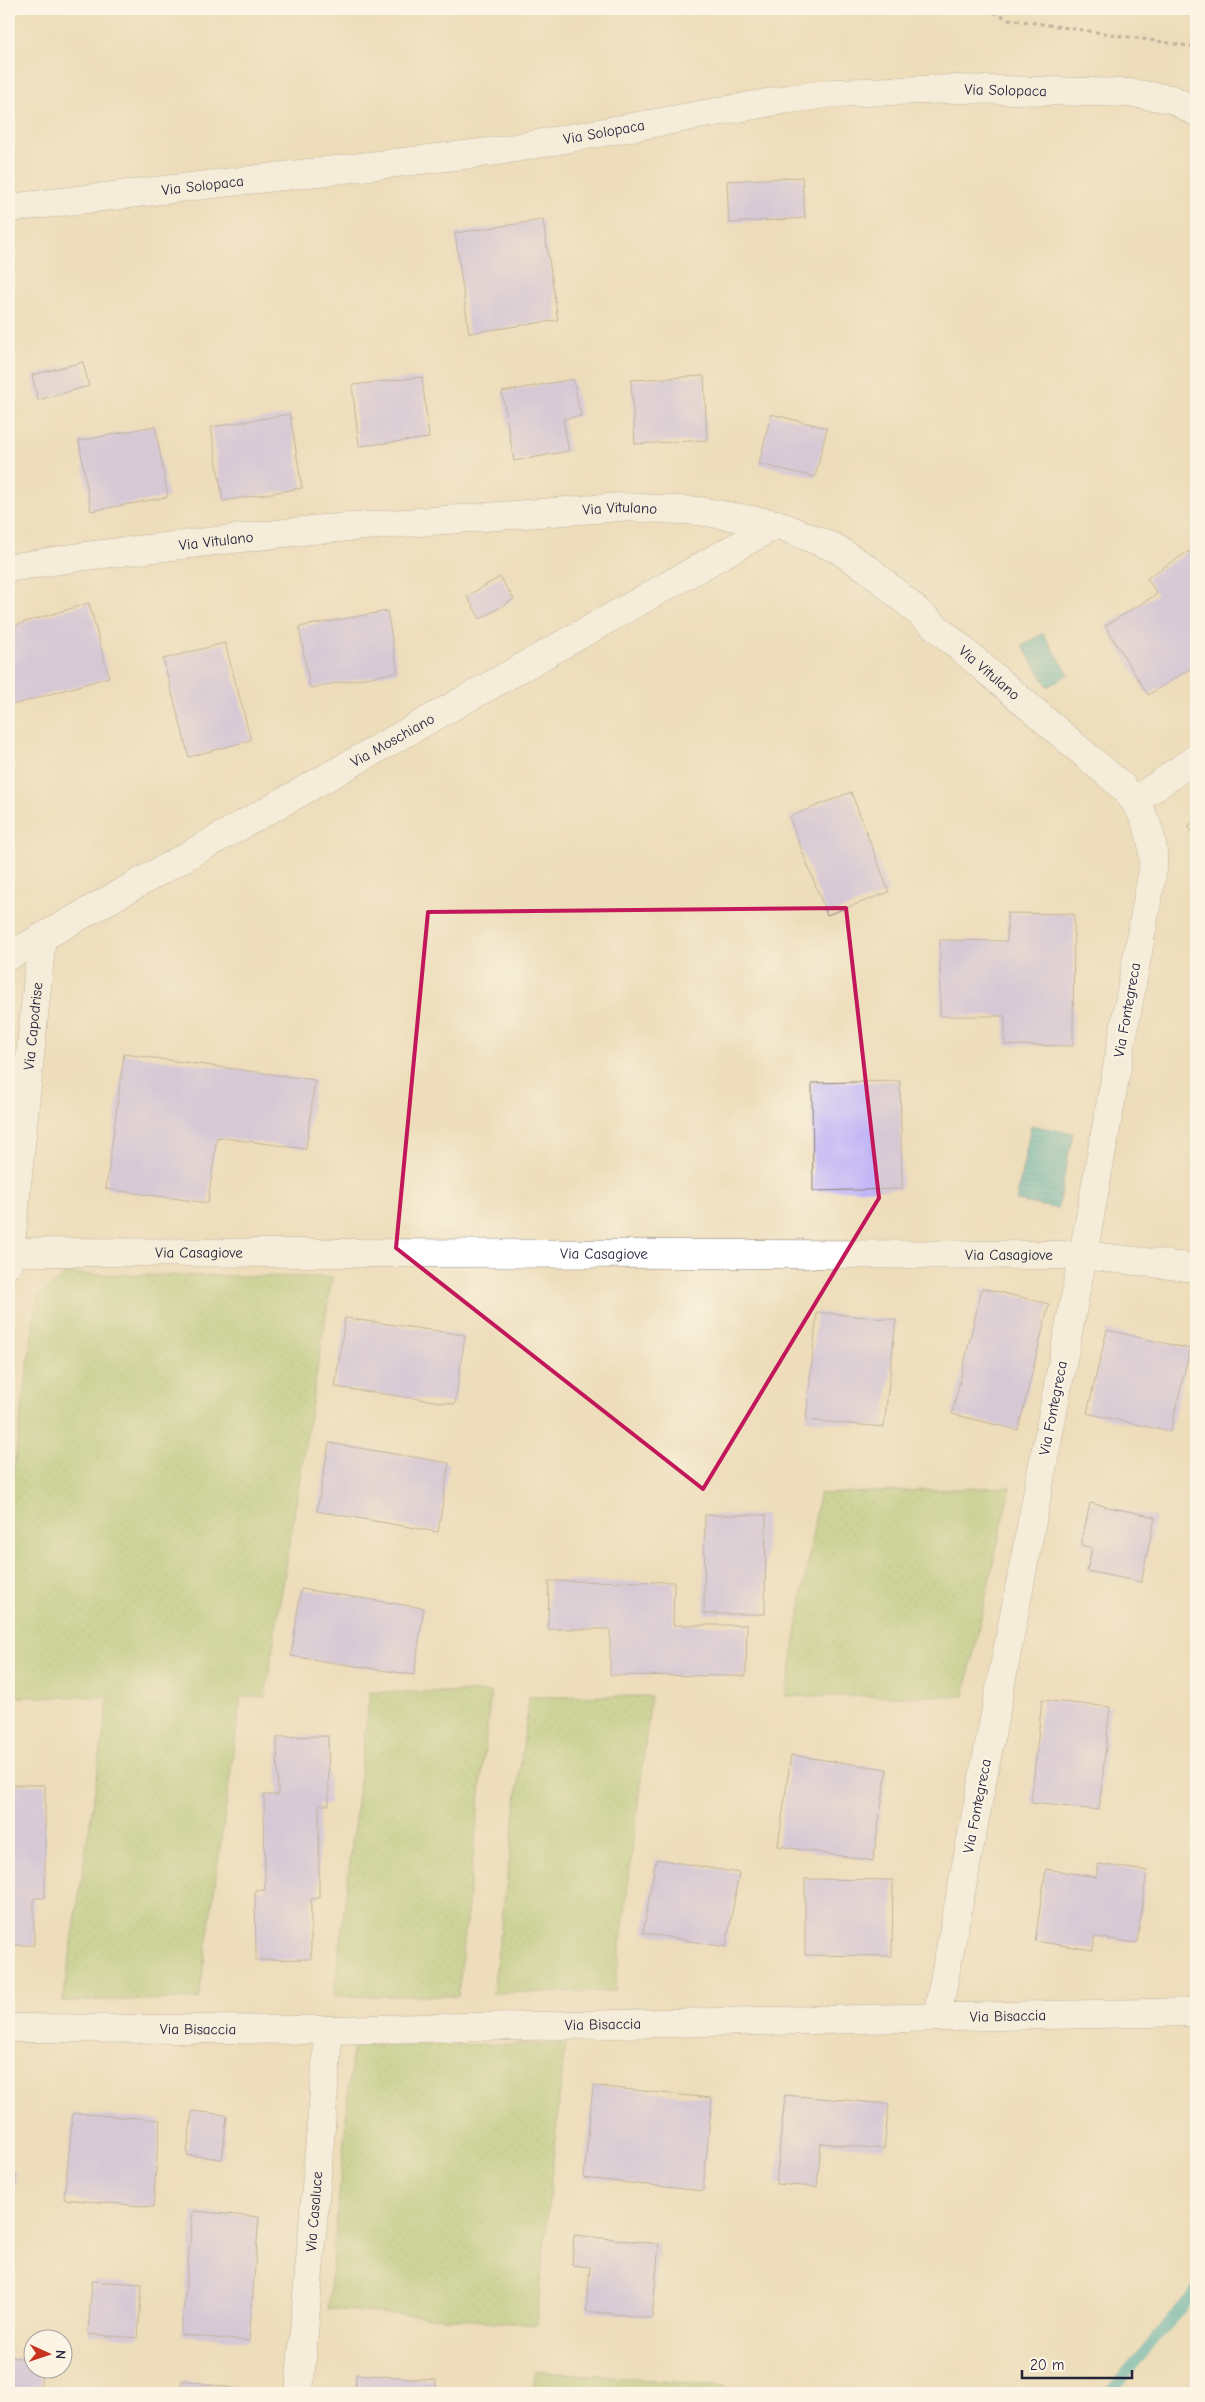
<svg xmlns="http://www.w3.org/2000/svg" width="1205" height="2402" viewBox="0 0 1205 2402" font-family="'Comic Neue',sans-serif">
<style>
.green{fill:url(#green-dots);stroke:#647556}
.water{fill:url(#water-rules);stroke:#306878}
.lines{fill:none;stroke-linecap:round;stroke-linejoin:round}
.stream{stroke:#3eafb5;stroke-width:11}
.building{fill:#bdb0f8}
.street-casing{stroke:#88807a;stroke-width:29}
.path{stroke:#88807a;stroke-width:3;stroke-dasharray:4 4;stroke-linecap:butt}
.street{stroke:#fff;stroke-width:28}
.marked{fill:none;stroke:#c2185b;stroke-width:4;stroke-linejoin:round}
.labels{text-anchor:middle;stroke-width:4;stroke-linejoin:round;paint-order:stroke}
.street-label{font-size:15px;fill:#22223b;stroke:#fcf5e5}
</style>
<defs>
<pattern id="green-dots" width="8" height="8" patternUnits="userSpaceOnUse" patternTransform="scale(1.25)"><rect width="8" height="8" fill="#a7c871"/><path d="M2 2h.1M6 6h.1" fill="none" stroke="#8fac63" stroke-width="1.8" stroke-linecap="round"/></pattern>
<pattern id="water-rules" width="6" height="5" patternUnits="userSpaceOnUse" patternTransform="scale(1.25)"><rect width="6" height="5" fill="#3eafb5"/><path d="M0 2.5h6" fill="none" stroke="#348e94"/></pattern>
</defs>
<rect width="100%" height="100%" fill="#fcf5e5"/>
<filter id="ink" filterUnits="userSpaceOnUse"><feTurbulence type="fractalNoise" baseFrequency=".02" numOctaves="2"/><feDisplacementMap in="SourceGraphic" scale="10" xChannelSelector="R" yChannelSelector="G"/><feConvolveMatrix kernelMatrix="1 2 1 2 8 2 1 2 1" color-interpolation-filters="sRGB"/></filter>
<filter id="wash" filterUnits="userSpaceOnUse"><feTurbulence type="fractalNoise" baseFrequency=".0096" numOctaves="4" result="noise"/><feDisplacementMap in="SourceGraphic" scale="20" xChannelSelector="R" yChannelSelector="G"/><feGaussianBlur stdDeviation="1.12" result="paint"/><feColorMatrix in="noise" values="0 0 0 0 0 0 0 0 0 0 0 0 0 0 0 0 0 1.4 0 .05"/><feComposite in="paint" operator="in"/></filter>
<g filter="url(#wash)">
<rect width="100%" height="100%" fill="#edddba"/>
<path class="green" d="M65,1274L332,1277L265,1697H241L199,1999L63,2001L109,1697H9V1505L37,1298Z
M1010,1487L964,1696H786L819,1494Z
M370,1692H491L458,1996H334Z
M651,1696L615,1991L493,1993L529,1697Z
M565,2044L536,2325L328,2309L353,2045Z
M535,2371L726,2386L725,2393H533Z"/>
<path class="water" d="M1043,633L1069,674L1048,687L1022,646Z
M1031,1125L1073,1133L1058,1209L1016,1201Z"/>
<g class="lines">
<path class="stream" d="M1109,2393L1196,2291"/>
</g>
<g id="blocks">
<path class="building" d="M802,177L805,218L729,223L727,181Z
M543,220L558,320L469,333L455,233Z
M83,362L89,386L38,400L32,375Z
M704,376L707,440L635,444L631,380Z
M422,377L429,438L359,446L352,385Z
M573,379L581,416L563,419L569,451L514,461L502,392Z
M290,414L302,488L223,501L211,427Z
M771,414L827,428L815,477L759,464Z
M155,426L168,497L91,511L79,441Z
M1189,551L1196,563V665L1148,695L1105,626L1157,594L1147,578Z
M500,577L514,599L480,619L467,596Z
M89,603L109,677L9,706V627Z
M387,611L398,672L310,688L299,627Z
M225,643L251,740L189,757L163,659Z
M851,792L889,892L827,915L789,817Z
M1196,821V839L1188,826Z
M1007,913L1074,914L1073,1046L1005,1045V1016H940V940L1007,941Z
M124,1054L315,1080L306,1149L217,1137L208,1203L106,1189Z
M900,1081L902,1189L813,1191L812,1083Z
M982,1288L1049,1304L1018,1430L952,1414Z
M817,1312L896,1320L884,1427L806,1420Z
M345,1318L465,1335L455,1404L335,1387Z
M1107,1330L1190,1349L1170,1432L1087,1413Z
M329,1443L449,1463L438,1532L317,1511Z
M1090,1503L1155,1517L1141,1582L1087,1571L1092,1548L1081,1545Z
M705,1515H766L765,1614H704Z
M549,1581L674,1582L673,1625H747L746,1676L610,1675V1629H548Z
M301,1589L424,1608L414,1675L291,1656Z
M1042,1700L1110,1707L1099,1810L1031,1803Z
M328,1736L329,1805H319V1898L311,1899V1959L256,1960L255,1890H265L264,1795H278L277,1737Z
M791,1755L887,1769L873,1861L778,1846Z
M9,1785H45V1898H34V1945H9Z
M656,1859L739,1873L726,1947L643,1933Z
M1098,1864L1147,1871L1137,1943L1094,1937L1093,1950L1035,1941L1046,1869L1096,1877Z
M805,1879L893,1880L892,1956L805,1955Z
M593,2086L712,2098L703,2191L584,2178Z
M785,2095L889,2104L884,2149L821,2143L817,2187L776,2184Z
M192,2111L227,2115L222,2159L187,2155Z
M73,2113L160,2120L153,2207L64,2199Z
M9,2173H16L10,2255H9Z
M193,2211L259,2217L249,2341L181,2335Z
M574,2235L659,2244L652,2318L586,2311L590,2267L572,2265Z
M92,2281L142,2284L138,2338L88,2334Z
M9,2357L32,2359V2370H42L40,2393H9Z
M356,2374L436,2380L435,2393H355Z
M182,2380L257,2392V2393H180Z"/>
</g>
</g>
<g filter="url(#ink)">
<use href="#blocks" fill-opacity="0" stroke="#88807a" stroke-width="1"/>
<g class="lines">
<defs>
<g id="street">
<path id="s1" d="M9,208L498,151L789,99L834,93L953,89L1131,93L1172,99L1196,112"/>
<path id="s2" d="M9,568L86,556L311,530L621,507L699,511L777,524L837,549L868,569L1123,787C1145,812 1155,836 1153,869L1083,1255L937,2017"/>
<path d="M1135,801L1196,758"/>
<path id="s3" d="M9,956L777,524"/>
<path id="s4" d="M10,1252L1083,1255L1196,1268"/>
<path id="s5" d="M9,1264L42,937"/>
<path id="s6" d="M9,2028L329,2030L1196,2012"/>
<path id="s7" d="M299,2393L329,2030"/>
</g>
</defs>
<use href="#street" class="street-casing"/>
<path class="path" d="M986,9L1009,19L1196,47"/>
<use href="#street" class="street"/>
</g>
</g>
<path d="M0 0H1205V2402H0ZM846,908L879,1198L703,1489L396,1248L428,912Z" fill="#edddba" fill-opacity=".55" fill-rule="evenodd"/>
<path class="marked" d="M846,908L879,1198L703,1489L396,1248L428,912Z"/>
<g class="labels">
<g class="street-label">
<text dy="5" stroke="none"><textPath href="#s1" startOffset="1005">Via Solopaca</textPath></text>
<text dy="5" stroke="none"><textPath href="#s1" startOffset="600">Via Solopaca</textPath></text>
<text dy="5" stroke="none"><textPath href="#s1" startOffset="195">Via Solopaca</textPath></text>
<text dy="5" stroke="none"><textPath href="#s2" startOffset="614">Via Vitulano</textPath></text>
<text dy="5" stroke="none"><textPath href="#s2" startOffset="209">Via Vitulano</textPath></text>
<text dy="5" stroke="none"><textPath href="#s2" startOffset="1034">Via Vitulano</textPath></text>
<text dy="5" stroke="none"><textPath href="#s3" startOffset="440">Via Moschiano</textPath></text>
<text transform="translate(1127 1010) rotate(-80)" y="5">Via Fontegreca</text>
<text dy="5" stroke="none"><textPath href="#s5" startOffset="239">Via Capodrise</textPath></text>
<text dy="5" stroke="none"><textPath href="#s4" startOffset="189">Via Casagiove</textPath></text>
<text dy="5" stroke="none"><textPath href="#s4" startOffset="594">Via Casagiove</textPath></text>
<text dy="5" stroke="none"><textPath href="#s4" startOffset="999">Via Casagiove</textPath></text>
<text transform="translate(1053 1408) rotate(-79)" y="5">Via Fontegreca</text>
<text transform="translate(977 1806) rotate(-79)" y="5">Via Fontegreca</text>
<text dy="5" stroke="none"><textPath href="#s6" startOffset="999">Via Bisaccia</textPath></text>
<text dy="5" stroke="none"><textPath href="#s6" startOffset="594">Via Bisaccia</textPath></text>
<text dy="5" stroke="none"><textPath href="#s6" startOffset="189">Via Bisaccia</textPath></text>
<text dy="5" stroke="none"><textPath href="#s7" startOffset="182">Via Casaluce</textPath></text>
</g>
</g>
<rect width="1205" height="2402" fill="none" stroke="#fcf5e5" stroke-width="30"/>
<g transform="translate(48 2354) rotate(93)"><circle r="24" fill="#fcf5e5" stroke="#a5a1a1"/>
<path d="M0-4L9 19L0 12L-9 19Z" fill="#c8321e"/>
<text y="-8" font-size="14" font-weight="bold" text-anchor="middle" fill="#22223b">N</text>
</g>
<path d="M1022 2370v8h110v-8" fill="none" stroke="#22223b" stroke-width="2.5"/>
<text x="1030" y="2370" font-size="15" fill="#22223b" stroke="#fcf5e5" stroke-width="4" paint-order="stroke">20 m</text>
</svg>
